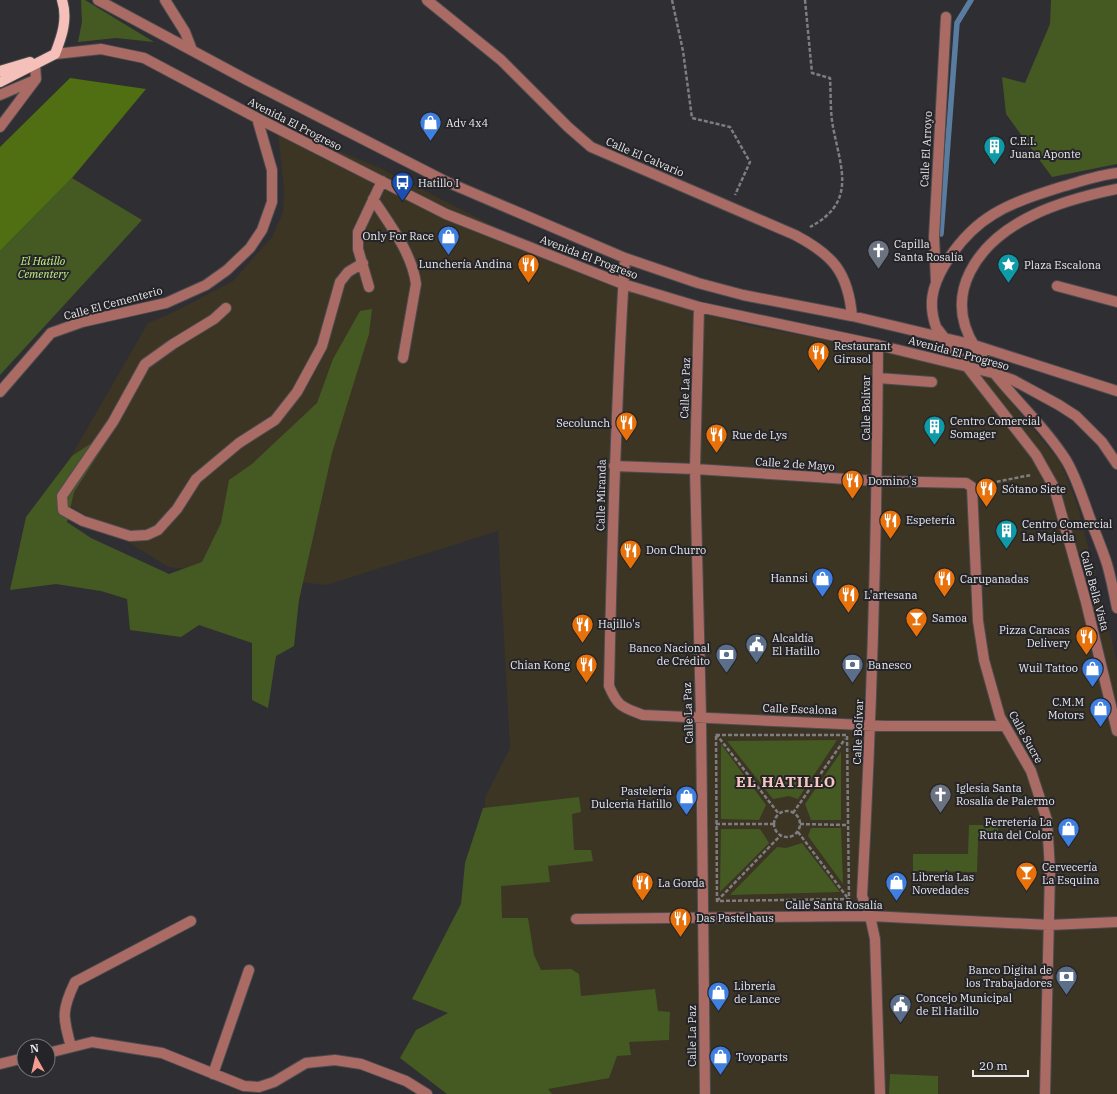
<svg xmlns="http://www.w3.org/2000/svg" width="1117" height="1094" viewBox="0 0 1117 1094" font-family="'IBM Plex Serif',serif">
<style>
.commercial{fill:#3c3524}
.green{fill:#445a22}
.forest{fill:#4f6f12}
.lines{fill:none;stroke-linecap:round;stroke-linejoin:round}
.stream{stroke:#597da0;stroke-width:5.5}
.minor-casing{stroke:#4d4c50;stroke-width:12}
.major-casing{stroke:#4d4c50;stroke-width:12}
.path{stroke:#7e7d81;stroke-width:2.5;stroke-dasharray:4 2;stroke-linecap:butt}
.minor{stroke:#aa6b65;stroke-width:10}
.major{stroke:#f5c0ba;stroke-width:10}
.labels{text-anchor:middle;stroke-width:4;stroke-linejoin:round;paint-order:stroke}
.poi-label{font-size:11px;fill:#eae9ec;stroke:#252428;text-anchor:start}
.street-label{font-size:11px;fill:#eae9ec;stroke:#252428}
.park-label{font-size:11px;font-style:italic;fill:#c7f684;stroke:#252428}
.district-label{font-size:15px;font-weight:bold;letter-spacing:1px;fill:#fac7c0;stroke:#252428}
</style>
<rect width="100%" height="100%" fill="#2f2e32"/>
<path class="commercial" d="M277,125L380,168L584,272L670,302L746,325L946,362L987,373L1061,463L1078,507L1117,662V1094H543L488,969L485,798L510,748L498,531L326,585L168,567L50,493L148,323L172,313L233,281L272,237L283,212L284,189Z"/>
<path class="green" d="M81,0H85L154,42L116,38L78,42L82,22Z
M1051,0H1117V164L1052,177L1006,114L1002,77L1025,83L1050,24Z
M72,178L142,220L0,375V251Z
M372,309L369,334L332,453L299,600L294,646L276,656L268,708L252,700V643L199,625L181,637L130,630L127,599L101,591L56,584L10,590L26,517L72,456L116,427L74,492L67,522L91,538L169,574L202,562L221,523L229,480L252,464L317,403L333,359L360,311Z
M837,740L798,799L789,796L773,799L727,741Z
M721,744L766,805L759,820L721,819Z
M841,752V820H811L805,804Z
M579,797L581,812L572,814L574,850H591L593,861L548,866L550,882L501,886L502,918H528L534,955L541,970L571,969L579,974L581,996L655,989L658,1011L670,1012L669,1040L629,1042L631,1055L617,1056L609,1078L548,1089L552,1094H447L400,1058L416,1030L448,1013L412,999L461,904L465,863L483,808Z
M969,825H998V840H978L977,872L913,871V854H968Z
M811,828H841L843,884L808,836Z
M721,829H760L769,843L720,892Z
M802,843L840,892L730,895L777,847L786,848Z
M890,1074L938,1076V1094H889Z"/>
<path class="forest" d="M70,78L146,89L72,178L0,251V147Z"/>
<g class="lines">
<path class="stream" d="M941,234L957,23L971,0"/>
<defs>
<path id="minor" d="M98,0L247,80L447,182L625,258L698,283L743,295L852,316L974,345L1117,391
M165,0L185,32L192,50
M427,0L501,60L568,127L591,147L795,235C833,255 848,272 852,316
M55,54L101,49L144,58L257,118L446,214L623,284L699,307L878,345L993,373L1013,380L1059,405L1076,416L1102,442L1117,464
M0,95L35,80
M0,127L36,79L35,65
M1117,173C1098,175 1079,182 1061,187C1007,204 974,216 944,266C932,287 928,304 936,327L1036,455L1054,487L1086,602L1117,731
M1117,189C1063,200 996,220 970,272C957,298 960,323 975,347C1001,388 1040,419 1066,460C1075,475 1081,493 1087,510C1093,528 1101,545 1107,564C1111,578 1114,593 1117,608
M373,199C390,225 412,253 416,284L403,358
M625,258C616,400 612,543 609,686C618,707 622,707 643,715L886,726H1004
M936,281L934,237L946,17
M1057,286L1117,302
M369,287L358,249V232L382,181
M699,307L695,469L701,717L705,1094
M226,308L214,319L173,344L145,364L113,422L62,496L63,510L83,521L130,536L147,535L158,530L177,509L196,479L239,443L275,420L297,392L322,346L340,282L348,272L363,263
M878,345C877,528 872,712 862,896L870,916L875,939L880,1094
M878,378L932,382
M0,392L51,333L82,322L166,303L206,285L227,270L250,248L262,230L272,202V170L257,118
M614,466L695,469L877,481L966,483L972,487L978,621L984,660L1000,717L1031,771L1047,820L1050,870L1045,1094
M576,919L870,916L1049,925L1117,922
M71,1047C63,1017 61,1011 75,982L191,921
M48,1053L92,1042L162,1053L244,1086L259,1087L274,1082L306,1063L335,1060L361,1064L406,1081L427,1094
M0,1064L24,1058
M213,1074L249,970"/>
<path id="major" d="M55,54C62,36 68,19 62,0
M0,71L30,62
M0,82L55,54"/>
</defs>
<use href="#minor" class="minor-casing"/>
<use href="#major" class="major-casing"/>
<path class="path" d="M672,0L683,51L692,118L730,127L750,162L735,195
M805,0L812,73L830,78C831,94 830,111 833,127C841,169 857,202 810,227
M985,484L1031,475
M716,734L779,814
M716,735H847L849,899L717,901Z
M774 824a13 13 0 1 1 26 0a13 13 0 1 1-26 0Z
M793,813L845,739
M716,824H773
M800,824L847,825
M798,832L847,897
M717,901L780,836"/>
<use href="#minor" class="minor"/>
<use href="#major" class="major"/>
</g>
<defs>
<symbol id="shop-pin" viewBox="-11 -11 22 30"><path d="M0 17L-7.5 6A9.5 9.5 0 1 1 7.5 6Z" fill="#3f7fe0" stroke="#252428"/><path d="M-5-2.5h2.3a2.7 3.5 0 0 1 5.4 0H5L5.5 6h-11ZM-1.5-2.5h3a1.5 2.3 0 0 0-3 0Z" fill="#fff"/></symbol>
<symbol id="building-pin" viewBox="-11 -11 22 30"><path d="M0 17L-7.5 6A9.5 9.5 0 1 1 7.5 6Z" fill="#0f9aa8" stroke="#252428"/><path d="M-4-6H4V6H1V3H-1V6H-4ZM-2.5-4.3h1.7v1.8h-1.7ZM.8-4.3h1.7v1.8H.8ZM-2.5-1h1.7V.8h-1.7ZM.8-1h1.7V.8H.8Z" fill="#fff"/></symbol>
<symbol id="bus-pin" viewBox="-11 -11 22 30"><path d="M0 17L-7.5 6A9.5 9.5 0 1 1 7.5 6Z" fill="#1a4fb4" stroke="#252428"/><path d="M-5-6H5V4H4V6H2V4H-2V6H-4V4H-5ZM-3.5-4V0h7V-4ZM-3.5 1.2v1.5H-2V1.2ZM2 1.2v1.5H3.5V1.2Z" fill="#fff"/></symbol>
<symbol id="church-pin" viewBox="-11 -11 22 30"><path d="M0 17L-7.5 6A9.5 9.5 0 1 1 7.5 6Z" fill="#6b7280" stroke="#252428"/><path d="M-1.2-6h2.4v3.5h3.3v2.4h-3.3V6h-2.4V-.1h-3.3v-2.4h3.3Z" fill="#fff"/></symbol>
<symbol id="restaurant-pin" viewBox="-11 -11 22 30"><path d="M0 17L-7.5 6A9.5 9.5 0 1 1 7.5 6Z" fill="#e8710a" stroke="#252428"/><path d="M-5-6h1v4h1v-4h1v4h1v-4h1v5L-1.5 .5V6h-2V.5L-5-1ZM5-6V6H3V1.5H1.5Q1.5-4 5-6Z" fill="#fff"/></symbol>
<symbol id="sight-pin" viewBox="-11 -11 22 30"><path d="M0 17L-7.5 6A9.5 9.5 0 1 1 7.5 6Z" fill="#0f9aa8" stroke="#252428"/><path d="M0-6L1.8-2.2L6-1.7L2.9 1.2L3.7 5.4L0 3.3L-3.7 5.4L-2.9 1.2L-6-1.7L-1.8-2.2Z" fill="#fff"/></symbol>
<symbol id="bar-pin" viewBox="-11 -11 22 30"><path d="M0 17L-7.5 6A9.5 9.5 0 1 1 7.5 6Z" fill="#e8710a" stroke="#252428"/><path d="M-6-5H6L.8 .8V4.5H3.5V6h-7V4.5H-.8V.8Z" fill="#fff"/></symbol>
<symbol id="civic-pin" viewBox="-11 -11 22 30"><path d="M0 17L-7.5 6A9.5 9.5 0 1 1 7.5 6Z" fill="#5c6f8a" stroke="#252428"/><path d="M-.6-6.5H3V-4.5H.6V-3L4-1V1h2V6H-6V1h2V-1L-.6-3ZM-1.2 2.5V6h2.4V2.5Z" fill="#fff"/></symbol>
<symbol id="bank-pin" viewBox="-11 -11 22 30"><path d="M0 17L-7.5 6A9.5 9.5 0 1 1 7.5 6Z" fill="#5c6f8a" stroke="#252428"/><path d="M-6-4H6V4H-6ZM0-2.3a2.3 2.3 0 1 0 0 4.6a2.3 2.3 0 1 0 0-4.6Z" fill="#fff"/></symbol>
</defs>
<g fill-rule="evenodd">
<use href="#shop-pin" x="418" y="110" width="25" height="34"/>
<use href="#building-pin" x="982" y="134" width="25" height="34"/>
<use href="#bus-pin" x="390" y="170" width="25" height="34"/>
<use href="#shop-pin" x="436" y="224" width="25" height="34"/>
<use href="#church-pin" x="866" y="238" width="25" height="34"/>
<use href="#restaurant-pin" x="516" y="252" width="25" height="34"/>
<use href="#sight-pin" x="996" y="252" width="25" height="34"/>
<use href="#restaurant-pin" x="806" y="340" width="25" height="34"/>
<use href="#restaurant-pin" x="614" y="410" width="25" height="34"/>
<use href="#building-pin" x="922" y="414" width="25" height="34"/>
<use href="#restaurant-pin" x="704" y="422" width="25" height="34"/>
<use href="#restaurant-pin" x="840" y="468" width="25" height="34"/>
<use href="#restaurant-pin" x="974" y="476" width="25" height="34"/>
<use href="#restaurant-pin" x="878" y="508" width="25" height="34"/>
<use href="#building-pin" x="994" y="518" width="25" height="34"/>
<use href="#restaurant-pin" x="618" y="538" width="25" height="34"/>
<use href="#shop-pin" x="810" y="566" width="25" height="34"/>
<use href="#restaurant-pin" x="932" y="566" width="25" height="34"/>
<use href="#restaurant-pin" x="836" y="582" width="25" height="34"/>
<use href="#bar-pin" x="904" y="606" width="25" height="34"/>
<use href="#restaurant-pin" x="570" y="612" width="25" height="34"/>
<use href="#restaurant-pin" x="1074" y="624" width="25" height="34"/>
<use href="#civic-pin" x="744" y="632" width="25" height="34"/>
<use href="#bank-pin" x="714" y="642" width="25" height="34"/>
<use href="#restaurant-pin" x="574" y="652" width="25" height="34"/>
<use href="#bank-pin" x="840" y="652" width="25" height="34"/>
<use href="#shop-pin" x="1080" y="656" width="25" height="34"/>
<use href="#shop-pin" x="1088" y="696" width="25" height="34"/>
<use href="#church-pin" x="928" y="782" width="25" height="34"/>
<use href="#shop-pin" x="674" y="784" width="25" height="34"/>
<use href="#shop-pin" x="1056" y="816" width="25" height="34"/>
<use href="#bar-pin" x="1014" y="860" width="25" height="34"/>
<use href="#restaurant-pin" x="630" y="870" width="25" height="34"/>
<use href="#shop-pin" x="884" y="870" width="25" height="34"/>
<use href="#restaurant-pin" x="668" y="906" width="25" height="34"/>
<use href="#bank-pin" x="1054" y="964" width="25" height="34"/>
<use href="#shop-pin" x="706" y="980" width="25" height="34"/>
<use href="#civic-pin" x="888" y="992" width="25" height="34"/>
<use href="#shop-pin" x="708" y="1044" width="25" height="34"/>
</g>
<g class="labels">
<g class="poi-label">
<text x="446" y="127">Adv 4x4</text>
<text x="1010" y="145">C.E.I.<tspan x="1010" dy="13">Juana Aponte</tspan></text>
<text x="418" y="187">Hatillo I</text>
<text x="434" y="240" text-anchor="end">Only For Race</text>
<text x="894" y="248">Capilla<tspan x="894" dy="13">Santa Rosalía</tspan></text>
<text x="512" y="268" text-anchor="end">Lunchería Andina</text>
<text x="1024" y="269">Plaza Escalona</text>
<text x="834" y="350">Restaurant<tspan x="834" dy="13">Girasol</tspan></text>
<text x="950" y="425">Centro Comercial<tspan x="950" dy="13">Somager</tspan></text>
<text x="610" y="427" text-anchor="end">Secolunch</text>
<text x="732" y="439">Rue de Lys</text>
<text x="868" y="485">Domino's</text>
<text x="1002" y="493">Sótano Siete</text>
<text x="906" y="524">Espetería</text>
<text x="1022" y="528">Centro Comercial<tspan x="1022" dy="13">La Majada</tspan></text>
<text x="646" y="554">Don Churro</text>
<text x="808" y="582" text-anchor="end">Hannsi</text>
<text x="960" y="583">Carupanadas</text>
<text x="864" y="599">L'artesana</text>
<text x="932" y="622">Samoa</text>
<text x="598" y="628">Hajillo's</text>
<text x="1070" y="634" text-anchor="end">Pizza Caracas<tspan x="1070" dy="13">Delivery</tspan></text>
<text x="772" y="642">Alcaldía<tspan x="772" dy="13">El Hatillo</tspan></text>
<text x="710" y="652" text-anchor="end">Banco Nacional<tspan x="710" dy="13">de Crédito</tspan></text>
<text x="570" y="669" text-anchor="end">Chian Kong</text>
<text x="868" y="669">Banesco</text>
<text x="1078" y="672" text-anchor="end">Wuil Tattoo</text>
<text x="1084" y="706" text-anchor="end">C.M.M<tspan x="1084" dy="13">Motors</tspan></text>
<text x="956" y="792">Iglesia Santa<tspan x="956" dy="13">Rosalía de Palermo</tspan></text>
<text x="672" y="795" text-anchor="end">Pastelería<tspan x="672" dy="13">Dulceria Hatillo</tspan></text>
<text x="1052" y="826" text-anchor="end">Ferretería La<tspan x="1052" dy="13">Ruta del Color</tspan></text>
<text x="1042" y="871">Cervecería<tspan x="1042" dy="13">La Esquina</tspan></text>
<text x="912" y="881">Librería Las<tspan x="912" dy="13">Novedades</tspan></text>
<text x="658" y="887">La Gorda</text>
<text x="696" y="922">Das Pastelhaus</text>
<text x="1052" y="974" text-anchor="end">Banco Digital de<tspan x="1052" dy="13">los Trabajadores</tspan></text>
<text x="734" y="990">Librería<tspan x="734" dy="13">de Lance</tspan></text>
<text x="916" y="1002">Concejo Municipal<tspan x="916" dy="13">de El Hatillo</tspan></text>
<text x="736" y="1061">Toyoparts</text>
</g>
<g class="street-label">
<text transform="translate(295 124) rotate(27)" y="4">Avenida El Progreso</text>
<text transform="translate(926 149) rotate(-87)" y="4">Calle El Arroyo</text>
<text transform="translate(645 157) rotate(23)" y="4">Calle El Calvario</text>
<text transform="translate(589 257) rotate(21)" y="4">Avenida El Progreso</text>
<text transform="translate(113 303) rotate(-15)" y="4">Calle El Cementerio</text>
<text transform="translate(959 353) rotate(15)" y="4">Avenida El Progreso</text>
<text transform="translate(685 388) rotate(-88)" y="4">Calle La Paz</text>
<text transform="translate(866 408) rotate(-90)" y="4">Calle Bolívar</text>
<text transform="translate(795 464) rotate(4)" y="4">Calle 2 de Mayo</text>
<text transform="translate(601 495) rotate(-89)" y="4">Calle Miranda</text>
<text transform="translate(1095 591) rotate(75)" y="4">Calle Bella Vista</text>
<text transform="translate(800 709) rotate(2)" y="4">Calle Escalona</text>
<text transform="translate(688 713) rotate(-92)" y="4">Calle La Paz</text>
<text transform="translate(858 732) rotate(-88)" y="4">Calle Bolívar</text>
<text transform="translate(1026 737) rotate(61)" y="4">Calle Sucre</text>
<text x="834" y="909">Calle Santa Rosalía</text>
<text transform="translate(692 1036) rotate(-90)" y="4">Calle La Paz</text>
</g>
<g class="park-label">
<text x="43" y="265">El Hatillo<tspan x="43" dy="13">Cementery</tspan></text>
</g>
<g class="district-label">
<text x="786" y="787">EL HATILLO</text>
</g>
</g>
<g transform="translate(36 1058) rotate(352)"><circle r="19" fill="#252428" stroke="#747376"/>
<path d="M0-3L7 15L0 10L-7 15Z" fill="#f59c92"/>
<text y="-6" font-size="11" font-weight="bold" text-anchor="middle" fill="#eae9ec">N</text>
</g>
<path d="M973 1070v6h55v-6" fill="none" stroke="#eae9ec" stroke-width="2"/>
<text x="979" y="1070" font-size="12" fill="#eae9ec" stroke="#252428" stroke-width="3" paint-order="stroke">20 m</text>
</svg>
